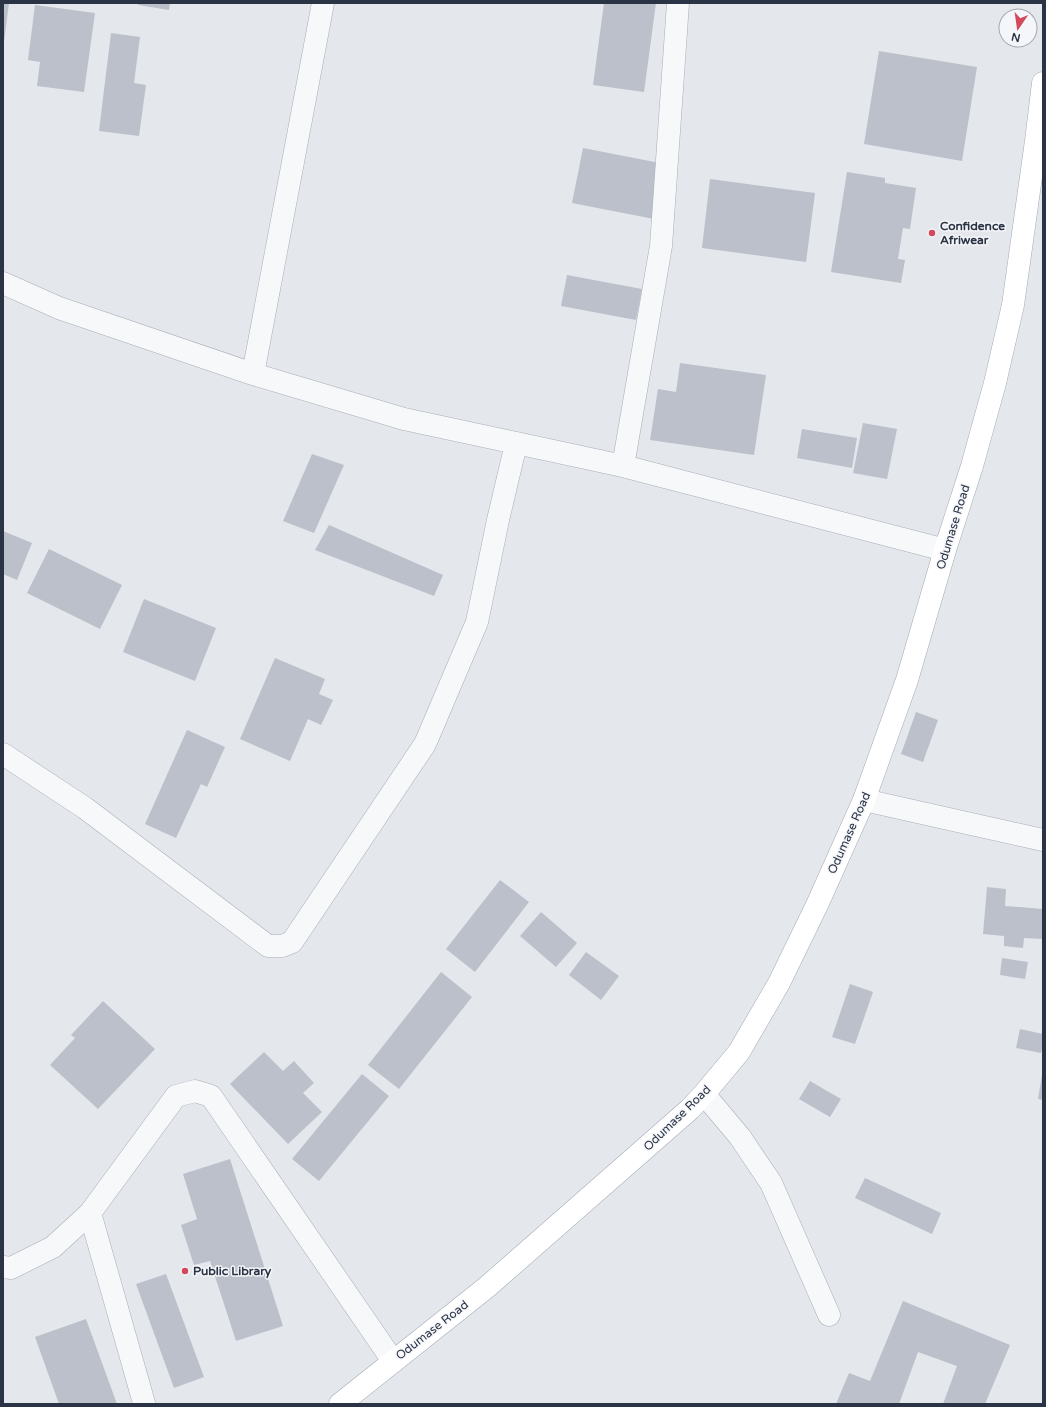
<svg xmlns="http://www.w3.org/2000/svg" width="1046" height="1407" viewBox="0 0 1046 1407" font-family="'Varela Round',sans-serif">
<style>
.building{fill:#bbc0ca}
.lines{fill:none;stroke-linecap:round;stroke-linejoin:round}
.minor-casing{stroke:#a9aeb7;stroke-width:23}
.major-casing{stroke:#a3abb8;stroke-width:23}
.minor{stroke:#f7f8fa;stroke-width:22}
.major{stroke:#fff;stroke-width:22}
.poi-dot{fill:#d1495b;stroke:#f4f6f9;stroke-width:1.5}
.labels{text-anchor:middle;stroke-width:3;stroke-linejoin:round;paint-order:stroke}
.poi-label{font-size:12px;font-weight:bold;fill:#2b3445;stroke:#f4f6f9;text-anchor:start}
.street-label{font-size:12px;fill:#2b3445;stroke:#f4f6f9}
</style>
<rect width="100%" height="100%" fill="#e4e7ec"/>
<path class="building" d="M3,3H9L4,42H3Z
M138,3H170L169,10L138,5Z
M604,3H656L644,92L593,85Z
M35,5L95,13L84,92L37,86L40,62L28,60Z
M111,33L140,37L134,83L146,85L139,136L99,131Z
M879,51L977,67L962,161L864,144Z
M583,148L665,164L654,219L572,203Z
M847,172L885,178V183L916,188L910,229L903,228L898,259L905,260L901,283L831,272Z
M710,179L815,193L806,262L702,248Z
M567,275L642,289L636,320L561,306Z
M680,363L766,375L754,455L650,440L658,389L676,392Z
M863,423L897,429L887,479L853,473Z
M802,429L857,438L852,468L797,458Z
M312,454L344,465L314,533L283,521Z
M329,525L443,575L434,596L315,550Z
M3,531L32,543L17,580L3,574Z
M49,549L122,585L100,629L27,593Z
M144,599L216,628L195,681L123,652Z
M275,658L325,679L319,694L333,700L321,725L308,719L290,761L240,739Z
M916,712L938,720L923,762L901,754Z
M187,730L225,747L207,787L201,784L176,838L145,824Z
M500,880L529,902L475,972L446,949Z
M987,887L1006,889L1005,906L1043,909V939L1024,938L1023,948L1004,946V936L983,934Z
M541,912L577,943L556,967L520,936Z
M586,952L619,976L601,1000L569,975Z
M1002,958L1028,962L1025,979L1000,975Z
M441,972L472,997L399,1089L368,1065Z
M850,984L873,992L855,1044L832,1037Z
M103,1001L155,1049L98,1109L50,1065L75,1038L71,1035Z
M1020,1029L1043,1034V1045L1041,1053L1016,1048Z
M264,1052L283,1071L294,1061L314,1083L303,1093L322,1112L288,1144L230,1084Z
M362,1074L389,1096L319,1181L292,1159Z
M1042,1075H1043V1100L1038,1099Z
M810,1081L841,1099L830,1117L799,1099Z
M230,1159L283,1326L236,1341L210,1261L194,1265L181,1225L197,1219L183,1174Z
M865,1178L941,1213L932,1234L855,1198Z
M166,1274L204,1377L174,1388L136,1284Z
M903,1301L1010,1345L985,1404H943L957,1366L918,1352L899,1404H836L849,1373L870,1381Z
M86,1319L117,1404H59L35,1337Z"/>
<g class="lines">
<defs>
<path id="minor" d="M3,283L59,308L253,374L404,419L623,466L945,550
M253,374L323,3
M623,466L661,246L678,3
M3,754L85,808L268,946H282L292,942L425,744L477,622L498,520L516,444
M864,800L1043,840
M704,1094L740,1137L771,1183L829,1315
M90,1213L144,1403
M3,1267L11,1268L53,1247L90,1213L176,1096L195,1091L211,1096L393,1361"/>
<path id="major" d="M340,1404L487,1287L690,1109L704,1094L739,1052L779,983L817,905L864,800L907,680L945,550L972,466L995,383L1013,305L1036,141L1043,83"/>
</defs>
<use href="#minor" class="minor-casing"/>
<use href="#major" class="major-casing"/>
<use href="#minor" class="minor"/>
<use href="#major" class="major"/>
</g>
<g class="poi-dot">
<circle cx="932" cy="233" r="4"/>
<circle cx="185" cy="1271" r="4"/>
</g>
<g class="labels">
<g class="poi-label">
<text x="940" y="230">Confidence<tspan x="940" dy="14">Afriwear</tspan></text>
<text x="193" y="1275">Public Library</text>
</g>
<g class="street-label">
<text transform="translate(953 527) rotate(-73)" y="4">Odumase Road</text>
<text transform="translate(849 833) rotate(-66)" y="4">Odumase Road</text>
<text transform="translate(677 1118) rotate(-44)" y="4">Odumase Road</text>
<text transform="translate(432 1330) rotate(-38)" y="4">Odumase Road</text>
</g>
</g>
<rect width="1046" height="1407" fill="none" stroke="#2b3445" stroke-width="8"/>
<g transform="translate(1018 28) rotate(193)"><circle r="19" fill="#f4f6f9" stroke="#a4a8b1"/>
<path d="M0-3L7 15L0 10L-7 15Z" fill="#d1495b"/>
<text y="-6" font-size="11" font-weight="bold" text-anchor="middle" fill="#2b3445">N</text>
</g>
</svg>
